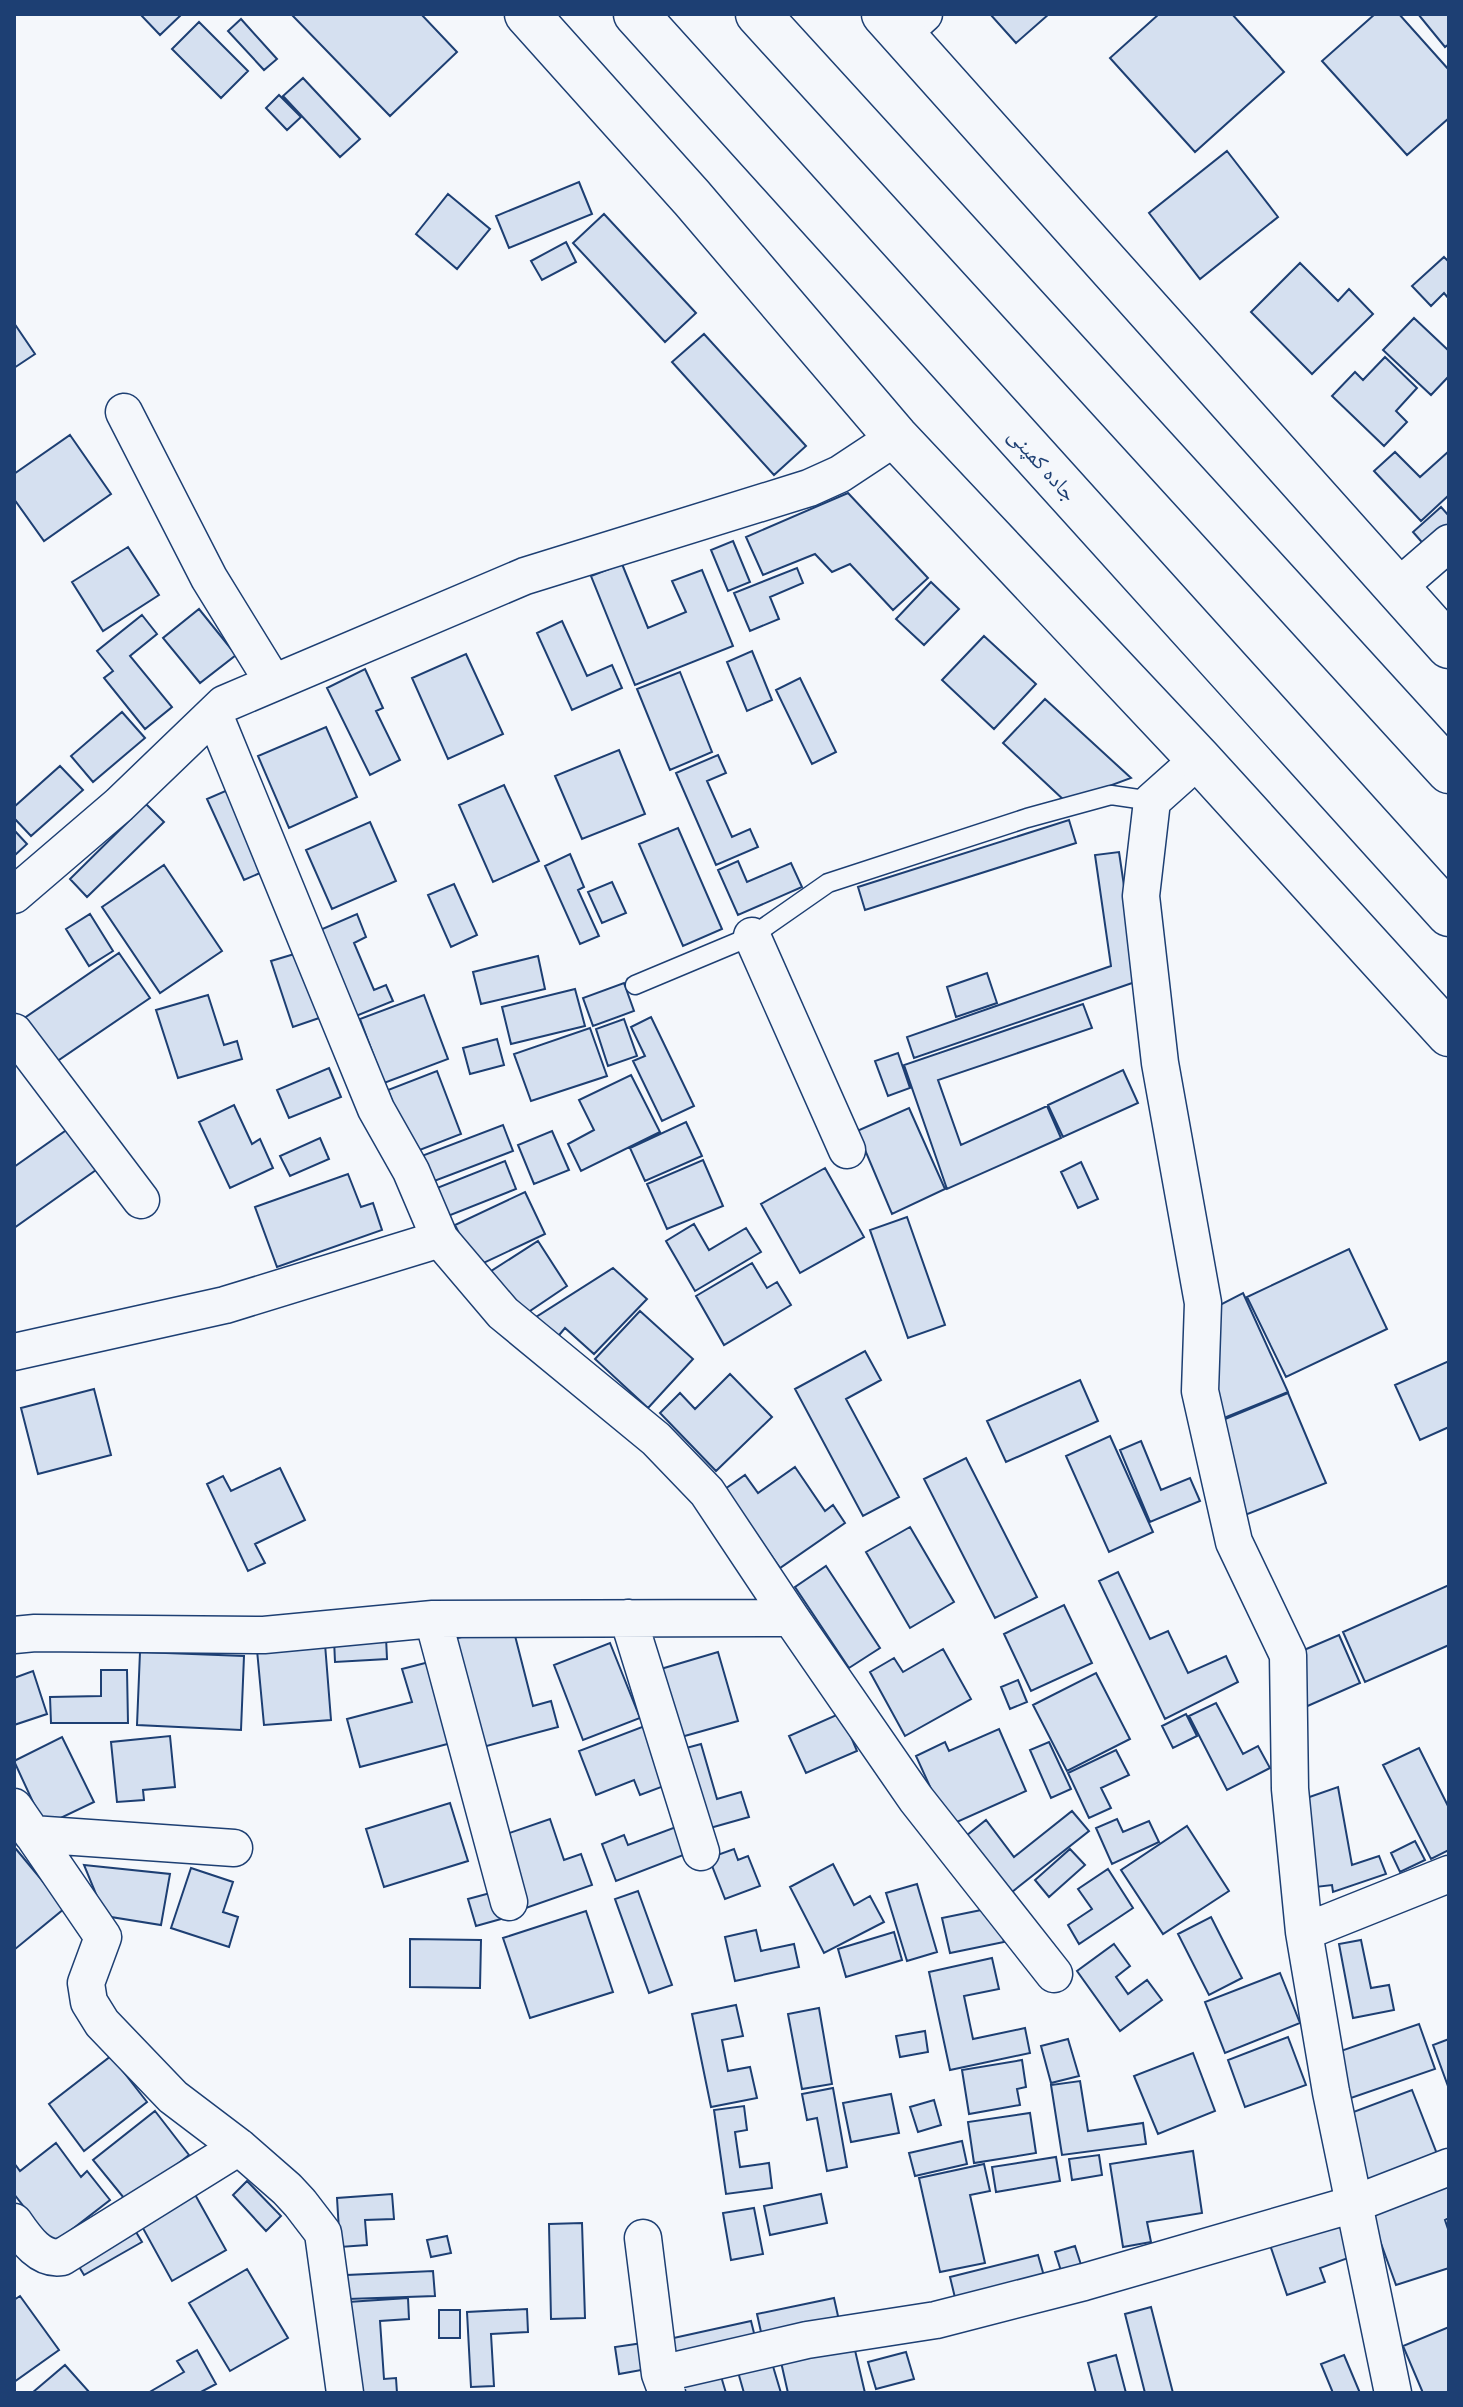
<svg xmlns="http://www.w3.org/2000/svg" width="1463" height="2407" viewBox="0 0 1463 2407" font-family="'Titillium Web','Noto Naskh Arabic',sans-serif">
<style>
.building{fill:#d5e0f0;stroke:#1d3f73;stroke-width:2}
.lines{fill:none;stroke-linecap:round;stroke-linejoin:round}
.lane-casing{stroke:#1d3f73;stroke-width:21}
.street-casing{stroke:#1d3f73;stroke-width:39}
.secondary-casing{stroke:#1d3f73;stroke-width:47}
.highway-casing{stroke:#1d3f73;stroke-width:47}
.lane{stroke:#f4f7fb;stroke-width:18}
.street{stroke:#f4f7fb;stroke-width:36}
.secondary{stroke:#f4f7fb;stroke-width:44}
.highway{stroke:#f4f7fb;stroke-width:44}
.labels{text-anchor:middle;stroke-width:6;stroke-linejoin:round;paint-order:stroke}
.street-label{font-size:22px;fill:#1d3f73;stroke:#f4f7fb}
</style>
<rect width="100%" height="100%" fill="#f4f7fb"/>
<path class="building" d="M140,14H182L160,35Z
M291,14H421L457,52L390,116Z
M990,14H1049L1016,43Z
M1159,14H1232L1284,72L1195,152L1110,58Z
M1375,14H1399L1449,70V118L1407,155L1322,61Z
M1418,14H1449V44L1445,47Z
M241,19L277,59L264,70L228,31Z
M199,22L248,71L221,98L172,49Z
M303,78L360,139L340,157L283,96Z
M279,95L301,117L287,130L266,108Z
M1227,151L1278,217L1200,279L1149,213Z
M579,182L592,214L509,248L496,216Z
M448,194L490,229L457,269L416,234Z
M604,214L696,313L665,342L573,243Z
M566,242L576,262L542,280L531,261Z
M1444,257L1449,262V299L1444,293L1431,306L1412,286Z
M1300,263L1338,301L1349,289L1373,314L1312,374L1251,312Z
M1414,318L1449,351V376L1431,395L1383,350Z
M14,323L35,354L14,368Z
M704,334L806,446L774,475L672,362Z
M1385,357L1417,388L1396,411L1407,422L1384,446L1332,396L1355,372L1363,380Z
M70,435L111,494L44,541L14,499V474Z
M1449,451V495L1421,521L1374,471L1395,452L1420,477Z
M848,493L928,578L893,610L850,564L832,572L815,554L763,575L746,537Z
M1441,507L1449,516V528L1427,548L1413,532Z
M733,541L750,582L728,591L711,550Z
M128,547L159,595L103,631L72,582Z
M622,564L648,628L686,612L672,581L702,570L733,646L635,685L591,576Z
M797,568L803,583L770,597L779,619L750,631L734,593Z
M931,582L959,609L924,645L896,619Z
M199,609L236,655L200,683L163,638Z
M142,615L157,634L130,656L172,707L145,729L104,678L113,671L97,651Z
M562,621L587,676L612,665L622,688L572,710L537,633Z
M984,636L1036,684L994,729L942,680Z
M752,651L772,700L747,711L727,662Z
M466,654L503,734L448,759L412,678Z
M365,669L383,708L376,711L400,760L370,775L327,688Z
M680,672L712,752L670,770L637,689Z
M800,678L836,752L812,764L776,690Z
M1045,699L1131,778L1066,802L1003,743Z
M122,712L145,738L93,782L71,756Z
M326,727L357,797L289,828L258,756Z
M619,750L645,814L582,839L555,776Z
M718,755L726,773L707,781L732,837L750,829L758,847L716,865L676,773Z
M60,766L83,790L31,836L14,818V807Z
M504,785L539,861L493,882L459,805Z
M230,789L267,870L244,880L207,799Z
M146,804L164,822L87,897L70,879Z
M1069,820L1076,843L865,910L858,887Z
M370,822L396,881L332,909L306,850Z
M678,828L722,929L683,946L639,844Z
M14,830L27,844L14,856Z
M1119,852L1138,981L914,1058L907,1037L1111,966L1095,855Z
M570,854L584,887L578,890L599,936L580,944L545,866Z
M738,861L747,882L791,863L802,887L738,915L718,870Z
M164,865L222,951L160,993L102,907Z
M612,882L626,913L602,923L588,892Z
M454,884L477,935L451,947L428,895Z
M90,914L113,951L89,966L66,929Z
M357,914L366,937L354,943L374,990L386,985L393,1001L356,1016L320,930Z
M301,952L322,1017L293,1027L271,961Z
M119,953L150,998L50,1066L20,1021Z
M538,956L545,989L481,1004L473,972Z
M987,973L997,1003L956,1017L947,987Z
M624,983L634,1011L593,1026L583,998Z
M575,989L585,1026L511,1044L502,1007Z
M208,995L224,1045L237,1041L242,1059L178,1078L156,1010Z
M424,995L448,1059L384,1083L360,1019Z
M1083,1004L1092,1028L938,1080L961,1145L1047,1106L1061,1138L947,1189L904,1065Z
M651,1017L694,1106L662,1121L633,1061L645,1056L631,1027Z
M624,1019L637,1056L608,1066L596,1029Z
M590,1028L607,1076L531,1101L514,1054Z
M497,1039L504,1065L470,1074L463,1048Z
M898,1053L910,1088L888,1096L875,1061Z
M329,1068L341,1097L289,1118L277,1090Z
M1123,1070L1138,1103L1063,1137L1048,1105Z
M437,1071L461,1134L412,1153L388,1090Z
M631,1075L660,1132L581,1171L568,1144L594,1130L579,1100Z
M234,1105L252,1144L260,1139L273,1168L230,1188L199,1122Z
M909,1108L945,1189L892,1214L857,1131Z
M686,1122L702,1156L645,1181L630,1148Z
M503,1125L513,1151L429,1183L419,1157Z
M68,1129L96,1170L14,1228V1167Z
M552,1131L569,1170L534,1184L518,1145Z
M320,1138L329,1159L290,1176L280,1156Z
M703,1160L723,1206L667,1229L647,1184Z
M505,1161L516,1189L448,1216L437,1188Z
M1081,1162L1098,1199L1078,1208L1061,1172Z
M825,1168L864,1237L800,1273L761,1204Z
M348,1174L361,1207L373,1203L382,1230L277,1267L255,1207Z
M525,1192L545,1234L475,1267L455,1225Z
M907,1217L945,1325L908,1338L870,1230Z
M694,1224L709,1250L746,1228L761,1252L695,1291L666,1241Z
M538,1241L567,1286L518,1319L488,1273Z
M1349,1249L1387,1329L1286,1377L1247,1297Z
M752,1263L767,1288L777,1282L791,1305L724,1345L696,1296Z
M613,1268L647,1299L594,1354L565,1328L555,1340L533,1319Z
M1243,1293L1288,1392L1214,1422L1212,1309Z
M640,1311L693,1359L648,1408L595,1359Z
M865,1351L881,1380L846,1399L899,1497L863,1516L795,1389Z
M1449,1361V1427L1420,1440L1395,1385Z
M730,1374L772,1417L716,1471L660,1413L680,1393L695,1409Z
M1080,1380L1098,1421L1006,1462L987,1421Z
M94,1389L111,1455L38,1474L21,1408Z
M1288,1393L1326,1483L1240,1517L1213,1424Z
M1110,1436L1153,1532L1109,1552L1066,1456Z
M1141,1441L1161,1490L1190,1478L1200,1501L1150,1522L1120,1450Z
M966,1458L1037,1597L995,1618L924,1479Z
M795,1467L825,1511L833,1505L845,1523L780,1568L725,1489L745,1475L758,1493Z
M280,1468L305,1520L255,1544L265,1563L248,1571L207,1484L223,1476L231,1491Z
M910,1527L954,1602L910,1628L866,1552Z
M826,1566L880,1648L849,1668L795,1587Z
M1118,1572L1150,1639L1168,1631L1188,1673L1226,1656L1238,1682L1165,1719L1099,1581Z
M1449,1585V1645L1365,1682L1343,1632Z
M1064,1605L1092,1663L1031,1691L1004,1634Z
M512,1624L533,1706L551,1701L558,1727L479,1748L450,1640Z
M1339,1635L1360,1683L1303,1708L1297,1653Z
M386,1637L387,1659L335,1662L334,1639Z
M610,1643L640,1718L583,1740L554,1665Z
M325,1644L331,1720L264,1725L257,1650Z
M943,1649L971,1699L905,1736L870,1672L894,1658L903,1672Z
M140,1652L244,1656L241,1730L137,1725Z
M718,1652L738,1721L674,1739L654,1671Z
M433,1661L455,1742L360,1767L347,1719L412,1702L402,1669Z
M101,1670H127L128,1723H51L50,1697L101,1696Z
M33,1671L47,1714L14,1725V1678Z
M1096,1673L1130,1739L1067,1771L1033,1705Z
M1018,1680L1027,1702L1010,1709L1001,1687Z
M1216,1703L1243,1754L1258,1746L1270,1768L1227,1790L1189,1716Z
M841,1713L857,1751L806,1773L789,1736Z
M1186,1714L1197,1736L1173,1748L1162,1726Z
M650,1724L672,1783L640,1795L634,1780L596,1795L579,1751Z
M999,1729L1026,1791L948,1826L916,1756L945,1742L949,1751Z
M170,1736L175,1787L143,1790L144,1800L117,1802L111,1742Z
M62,1737L94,1802L44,1826L14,1761Z
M1049,1742L1071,1789L1051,1798L1030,1750Z
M701,1744L717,1799L741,1792L749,1817L703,1830L679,1750Z
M1419,1748L1449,1808V1850L1431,1859L1383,1765Z
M1116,1750L1129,1775L1101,1788L1111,1808L1089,1818L1068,1773Z
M1338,1787L1352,1865L1379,1856L1386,1874L1333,1892L1332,1885L1307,1888L1298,1801Z
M450,1803L468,1861L384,1887L366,1829Z
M1072,1811L1089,1831L1012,1892L966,1836L986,1820L1014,1857Z
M550,1819L564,1860L581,1854L592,1885L523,1909L498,1837Z
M1117,1819L1123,1832L1149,1821L1159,1842L1112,1864L1096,1828Z
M1187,1826L1229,1891L1163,1934L1121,1870Z
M676,1827L686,1854L616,1881L602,1844L624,1835L628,1845Z
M1415,1841L1425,1860L1400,1872L1391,1853Z
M16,1849L65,1908L14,1950V1850Z
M734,1849L738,1860L748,1856L760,1886L725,1899L709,1858Z
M1070,1849L1085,1865L1049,1897L1035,1880Z
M833,1864L854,1905L870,1896L884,1922L824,1953L790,1887Z
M84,1865L170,1874L161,1925L105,1916Z
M191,1868L233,1882L223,1912L238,1917L229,1947L171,1928Z
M1108,1869L1133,1908L1079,1944L1068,1925L1092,1909L1078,1889Z
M917,1884L937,1952L907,1961L886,1893Z
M638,1891L672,1985L649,1993L615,1899Z
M494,1892L501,1919L476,1926L468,1899Z
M996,1907L1004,1942L950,1953L942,1918Z
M586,1911L613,1992L530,2018L503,1938Z
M1211,1917L1242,1978L1209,1995L1178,1934Z
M756,1930L761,1951L794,1944L799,1967L735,1981L725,1937Z
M894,1932L902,1960L846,1977L838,1949Z
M410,1939L481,1940L480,1988L410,1987Z
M1361,1940L1371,1988L1389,1985L1394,2010L1353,2018L1339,1944Z
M1114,1944L1130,1966L1116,1977L1128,1994L1147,1980L1162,2000L1120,2031L1077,1971Z
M992,1958L999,1989L964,1996L973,2039L1025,2028L1030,2053L950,2070L929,1972Z
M1280,1973L1300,2023L1225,2053L1205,2002Z
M736,2005L743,2036L722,2040L728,2071L750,2067L757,2098L711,2107L692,2014Z
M819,2008L832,2084L802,2089L788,2014Z
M1419,2024L1435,2069L1348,2099L1332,2054Z
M925,2031L928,2052L900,2057L896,2036Z
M1288,2037L1306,2085L1245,2107L1228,2060Z
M1068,2039L1079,2076L1051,2083L1041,2046Z
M1449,2039V2089L1433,2045Z
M1193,2053L1215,2111L1158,2134L1134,2076Z
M111,2056L147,2102L84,2151L49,2104Z
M1022,2060L1026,2087L1017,2089L1020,2105L969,2114L962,2070Z
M1080,2081L1088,2131L1143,2123L1146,2144L1062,2155L1051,2085Z
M833,2088L847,2167L827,2171L817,2118L807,2120L802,2094Z
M1412,2090L1437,2154L1365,2181L1340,2117Z
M891,2094L899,2133L851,2142L843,2103Z
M934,2100L941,2125L918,2132L910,2107Z
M744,2106L747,2130L735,2132L740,2167L769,2163L772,2188L726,2194L714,2110Z
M155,2111L189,2155L128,2203L93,2160Z
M1030,2113L1036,2153L974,2163L968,2122Z
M962,2141L967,2164L915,2176L909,2153Z
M56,2143L81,2177L87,2171L110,2200L53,2244L14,2194V2163L20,2171Z
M1193,2151L1202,2213L1147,2222L1151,2242L1123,2247L1110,2164Z
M1099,2155L1102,2175L1072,2180L1069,2159Z
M1056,2157L1060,2181L996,2192L992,2167Z
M984,2164L990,2191L970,2195L985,2263L940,2272L919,2178Z
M247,2181L281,2216L266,2231L233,2195Z
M1449,2185V2218L1445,2220L1449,2232V2268L1396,2285L1369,2210Z
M193,2191L226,2250L172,2281L139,2221Z
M392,2194L394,2219L365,2220L367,2245L340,2247L337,2198Z
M821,2194L827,2223L770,2235L764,2206Z
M754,2208L763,2254L731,2260L723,2213Z
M1339,2219L1351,2257L1320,2268L1325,2282L1287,2295L1269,2242Z
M130,2222L142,2242L84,2275L72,2255Z
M582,2223L585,2318L551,2319L549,2224Z
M447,2236L451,2253L431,2257L427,2240Z
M1075,2246L1083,2271L1063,2277L1055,2252Z
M1038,2255L1046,2283L957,2306L950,2277Z
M247,2269L288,2338L230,2371L189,2303Z
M433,2271L435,2296L348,2299L347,2275Z
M20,2296L59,2350L14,2382V2300Z
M408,2298L409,2319L380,2321L384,2379L396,2378L397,2393H354L348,2302Z
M834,2298L840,2325L763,2341L757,2314Z
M1151,2307L1173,2393H1145L1125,2314Z
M527,2309L528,2332L491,2334L494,2386L471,2387L467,2312Z
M439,2310H460V2338H439Z
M751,2321L757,2345L675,2363L669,2339Z
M1449,2327V2393H1423L1403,2346Z
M643,2343L647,2369L619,2374L615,2347Z
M854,2346L865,2393H788L781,2362Z
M197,2350L216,2384L199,2393H148L184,2372L177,2361Z
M906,2352L914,2379L876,2389L868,2362Z
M1116,2355L1126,2393H1096L1088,2363Z
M1344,2355L1360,2393H1333L1321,2364Z
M772,2363L781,2393H744L738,2372Z
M65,2365L90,2393H32Z
M720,2373L726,2393H682L680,2385Z"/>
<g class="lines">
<defs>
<path id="lane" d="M635,985L752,936L828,883L1027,818L1111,795L1152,801"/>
<path id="street" d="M902,34L924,14
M124,412L209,578L273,682
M1397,588L1449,543
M214,714L376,1109L411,1171L440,1239L503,1313L656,1439L707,1492L791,1618L916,1799L1054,1974
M1199,759L1152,801L1141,896L1160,1063L1203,1303L1200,1391L1234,1542L1288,1655L1290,1789L1304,1932L1331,2092L1393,2393
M14,895L119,805L224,704L525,576L809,488L840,474L896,437
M752,936L847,1150
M14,1032L141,1200
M14,1352L225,1305L440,1239
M628,1618L701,1852
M433,1619L509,1902
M14,1635L35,1633L264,1635L433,1619L791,1618
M14,1807L103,1937L86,1983L89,2002L102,2023L173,2097L239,2147L287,2189L300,2203L323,2233L345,2393
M32,1834L234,1848
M1304,1932L1449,1874
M14,2222C25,2238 40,2261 62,2257L239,2147
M643,2238L660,2374L667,2393
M660,2374L807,2340L936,2320L1084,2282L1354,2204L1449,2167"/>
<path id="secondary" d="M527,14L692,198L896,437L1199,759L1449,1034
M884,14L1449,646"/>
<path id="highway" d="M636,14L1449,914
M758,14L1449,771"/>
</defs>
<use href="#lane" class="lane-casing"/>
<use href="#street" class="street-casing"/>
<use href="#secondary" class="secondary-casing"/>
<use href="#highway" class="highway-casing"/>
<use href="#lane" class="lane"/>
<use href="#street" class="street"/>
<use href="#secondary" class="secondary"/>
<use href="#highway" class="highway"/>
</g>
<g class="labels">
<g class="street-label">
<text transform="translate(1043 464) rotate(48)" y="8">جاده کمپنی</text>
</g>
</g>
<rect width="1463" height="2407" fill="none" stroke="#1d3f73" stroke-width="32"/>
</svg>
